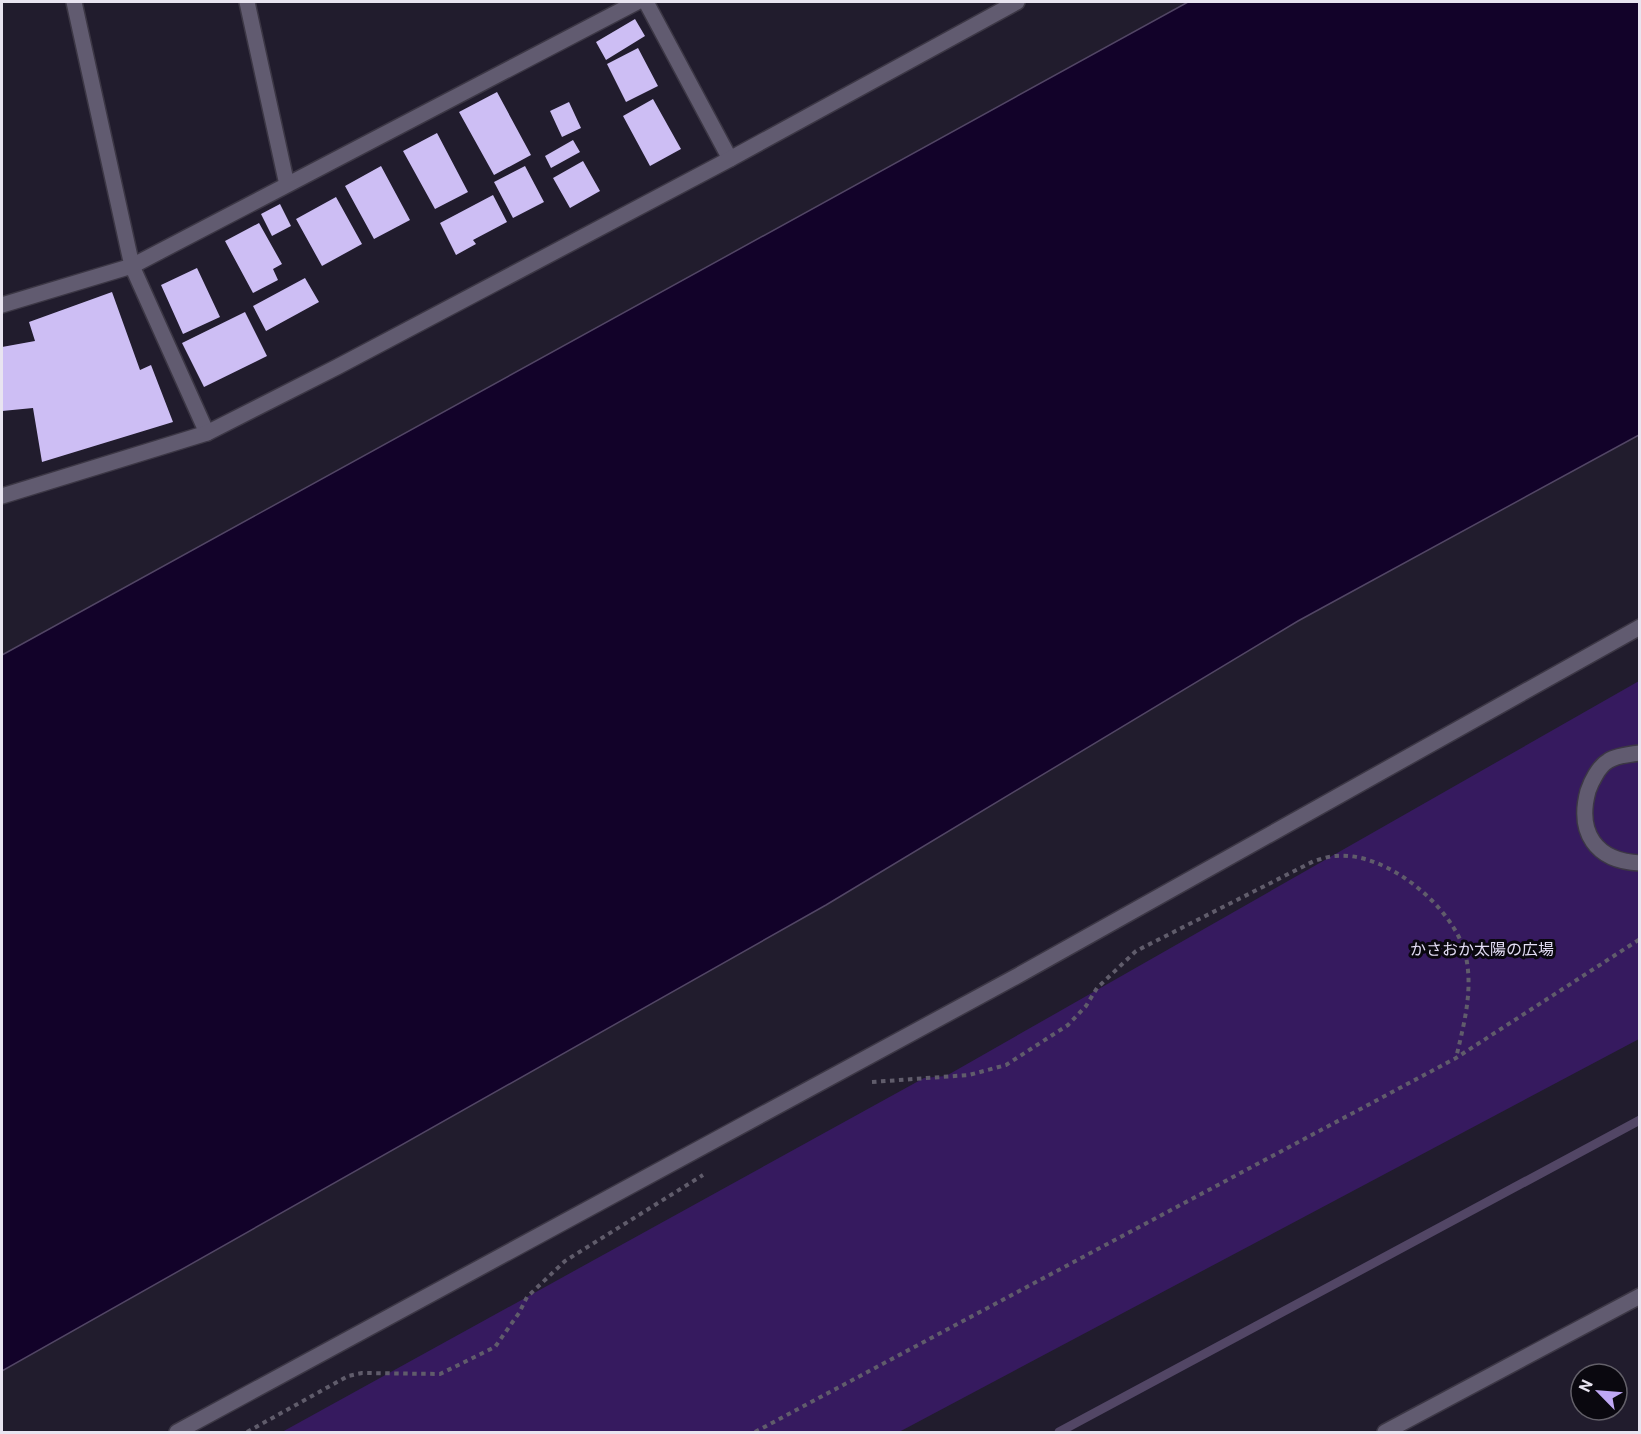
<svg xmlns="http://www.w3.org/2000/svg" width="1641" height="1434" viewBox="0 0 1641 1434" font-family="Roboto,'Noto Sans JP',sans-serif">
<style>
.green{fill:#361a5f}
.water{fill:#120229;stroke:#524665;stroke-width:1.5}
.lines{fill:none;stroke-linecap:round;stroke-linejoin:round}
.stream{stroke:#524665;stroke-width:9}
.building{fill:#cdbef4}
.lane-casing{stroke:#3c3745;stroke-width:18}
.street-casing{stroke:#3c3745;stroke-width:18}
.secondary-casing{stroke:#3c3745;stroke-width:18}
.path{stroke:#605c6b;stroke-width:4;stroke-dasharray:4.5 4.5;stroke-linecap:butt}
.lane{stroke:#615b70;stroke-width:15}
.street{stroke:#615b70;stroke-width:15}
.secondary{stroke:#615b70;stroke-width:15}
.labels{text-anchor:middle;stroke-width:6;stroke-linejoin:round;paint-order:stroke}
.park-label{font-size:16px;fill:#e3ddf4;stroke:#0a080f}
</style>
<rect width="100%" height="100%" fill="#211c2d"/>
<path class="green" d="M1639,681V1039L899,1432H282L924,1078L946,1076Z"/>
<path class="water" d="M1188,2H1639V435L1298,621L826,905L2,1371V655Z"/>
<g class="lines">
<path class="stream" d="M1059,1432L1640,1120"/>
</g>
<path class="building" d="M635,19L645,36L606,60L596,42Z
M638,48L658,86L626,102L607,64Z
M497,92L531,155L494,175L459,112Z
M653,99L681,149L650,166L623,116Z
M569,102L581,128L562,137L550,111Z
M437,133L468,192L435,209L403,151Z
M573,140L580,152L551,168L545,156Z
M583,161L600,191L570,208L553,178Z
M381,166L410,220L374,239L345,186Z
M525,166L544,202L513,218L494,182Z
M493,195L507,222L473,240L476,244L456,255L440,223Z
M336,197L362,244L322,266L296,219Z
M280,204L291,226L272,236L261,214Z
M259,223L282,264L273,269L278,280L253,293L225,241Z
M197,268L220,317L183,334L161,285Z
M305,278L319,302L266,331L253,306Z
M112,292L140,370L151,365L173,422L42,462L33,408L2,411V347L35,341L29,322Z
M245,312L267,356L204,387L182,343Z"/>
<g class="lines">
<defs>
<path id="lane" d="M1640,753C1631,754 1615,756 1608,761C1599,766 1591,782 1588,791C1577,832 1595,861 1640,863
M177,1432L1019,975L1640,627"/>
<path id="street" d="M74,2L132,266L207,433
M247,2L287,185
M646,2L730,159
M2,305L132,266L637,2"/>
<path id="secondary" d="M2,496L207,433L337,367L730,159L1017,2
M1385,1432L1640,1296"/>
</defs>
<use href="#lane" class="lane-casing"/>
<use href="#street" class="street-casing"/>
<use href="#secondary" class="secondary-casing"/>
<path class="path" d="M872,1082L969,1075L1006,1065L1068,1025L1086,1006L1097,988L1136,951L1314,861C1321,859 1329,856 1336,856C1386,851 1453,907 1465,953C1474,988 1464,1024 1456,1058
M247,1432L348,1376L362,1373L440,1374L495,1347L519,1313L527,1297L565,1261L703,1175
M755,1432L1456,1058L1640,939"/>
<use href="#lane" class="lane"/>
<use href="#street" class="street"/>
<use href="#secondary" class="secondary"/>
</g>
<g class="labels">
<g class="park-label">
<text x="1482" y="955">かさおか太陽の広場</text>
</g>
</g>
<rect width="1641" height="1434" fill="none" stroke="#e8e4f0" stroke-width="6"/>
<g transform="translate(1599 1392) rotate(295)"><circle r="28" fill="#0a080f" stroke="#636069" stroke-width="1.5"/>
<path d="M0-4.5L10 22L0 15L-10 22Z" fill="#bfa8f4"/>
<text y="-9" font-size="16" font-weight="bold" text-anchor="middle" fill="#e8e4f0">N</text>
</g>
</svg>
